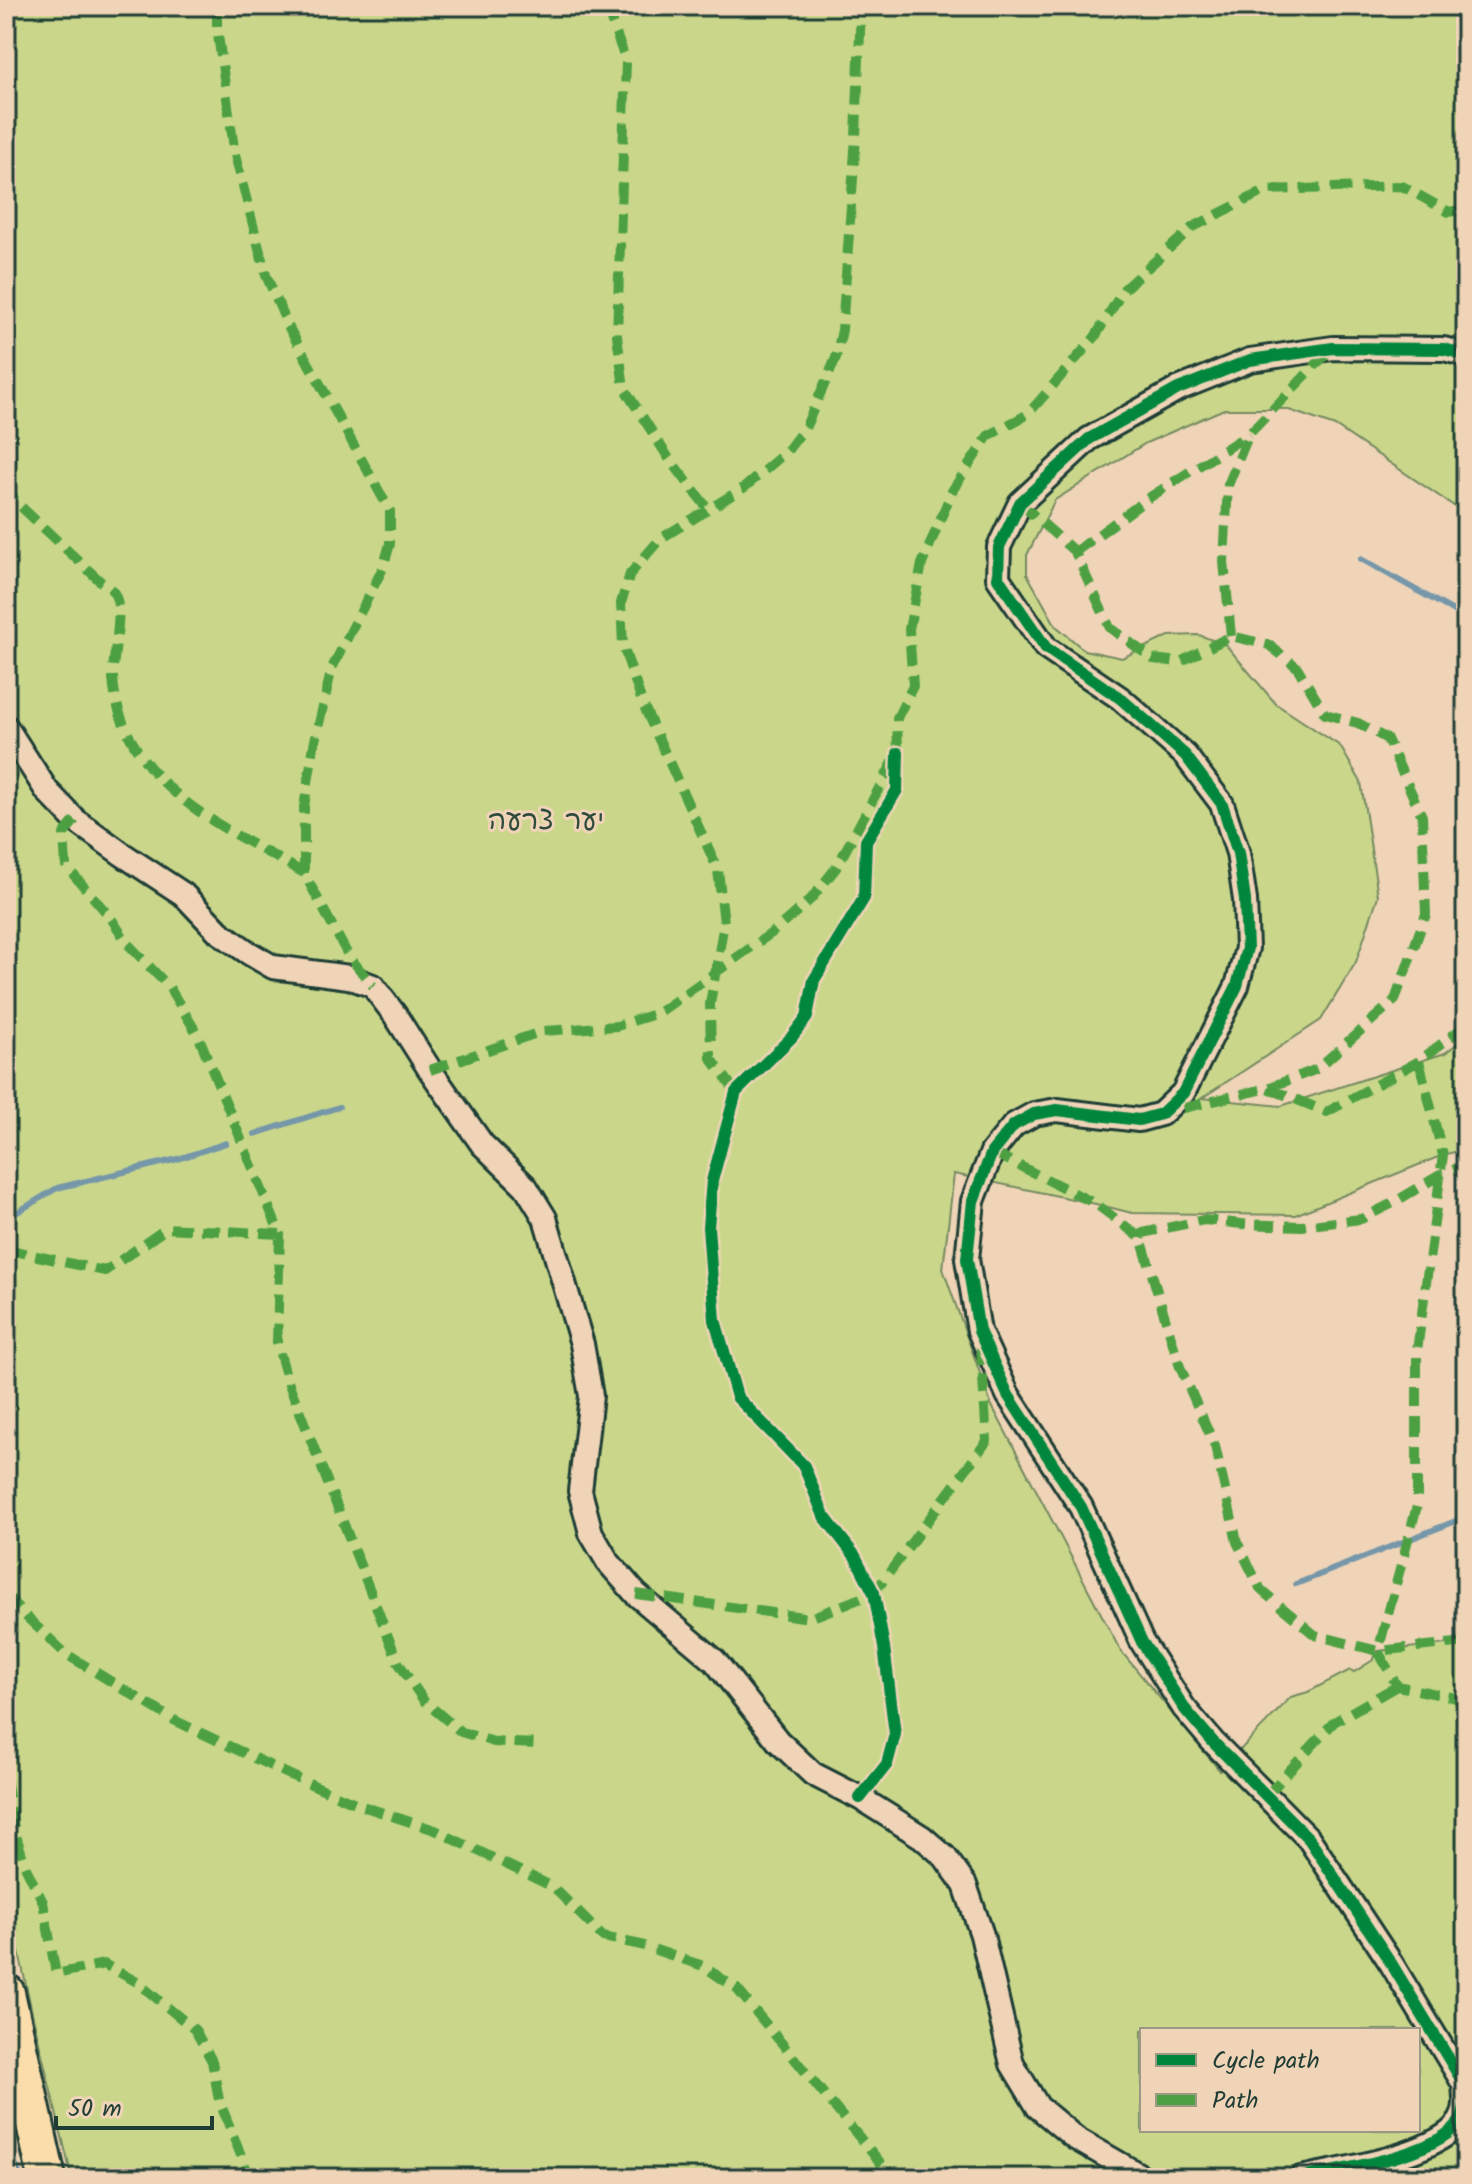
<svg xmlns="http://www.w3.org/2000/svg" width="1472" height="2184" viewBox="0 0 1472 2184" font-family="Kalam,'Playpen Sans Hebrew',sans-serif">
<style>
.green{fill:#cad78b;stroke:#748a60;stroke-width:2;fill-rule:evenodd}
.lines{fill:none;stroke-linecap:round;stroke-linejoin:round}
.stream{stroke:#7497a9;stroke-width:6}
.minor-casing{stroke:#1f3d34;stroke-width:28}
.trunk-casing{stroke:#1f3d34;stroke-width:42}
.minor{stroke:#f0d4b7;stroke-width:22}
.trunk{stroke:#faddab;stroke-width:36}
.quiet{stroke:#4da043;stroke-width:10;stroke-dasharray:20 10;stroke-linecap:butt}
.cycleway-casing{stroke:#f0d4b7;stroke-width:17}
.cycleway{stroke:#00873e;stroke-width:12}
.labels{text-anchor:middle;stroke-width:6;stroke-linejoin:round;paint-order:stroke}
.park-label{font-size:28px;fill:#304c3d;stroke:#f0d4b7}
</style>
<rect width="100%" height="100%" fill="#f0d4b7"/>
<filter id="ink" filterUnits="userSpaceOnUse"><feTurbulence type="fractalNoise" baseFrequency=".0125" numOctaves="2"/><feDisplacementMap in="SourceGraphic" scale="16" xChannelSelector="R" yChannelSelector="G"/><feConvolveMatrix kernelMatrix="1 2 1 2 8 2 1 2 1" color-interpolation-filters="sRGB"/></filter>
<g filter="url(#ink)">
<path class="green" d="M6,6H1466V514L1335,426L1286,409H1224L1146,443L1055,500L1027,555V574L1056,626L1084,650L1122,658L1169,636L1199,635L1226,645L1276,704L1340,746L1361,782L1378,896L1356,962L1321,1020L1202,1098L1281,1106L1445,1053L1466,1037V1149L1443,1155L1295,1215L1132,1213L1096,1204L954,1174L943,1269L991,1404L1120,1650L1220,1771L1291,1697L1308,1692L1350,1670L1354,1672L1373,1660L1378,1651L1466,1642V2178H72L33,2017L6,1892ZM1142,2030H1418V2130H1142Z"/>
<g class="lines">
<path class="stream" d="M1361,559L1466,618
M255,1134L339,1107
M6,1219L57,1188L178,1159L226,1143
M1296,1584L1466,1517
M6,2144L21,2178"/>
<defs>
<path id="minor" d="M6,727L47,791L75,820L122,854L183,894L219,932L249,953L273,967L349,977L373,986L395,1015L430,1070L482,1144L526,1187L545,1218L582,1344L591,1396L580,1491L591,1533L608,1562L636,1594L715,1661L778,1741L813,1774L860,1798L922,1837L945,1857L965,1885L982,1935L1012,2064L1038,2107L1075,2138L1144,2178
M1301,2178C1341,2169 1437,2156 1460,2121C1467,2110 1465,2097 1464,2084L1391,1963L1309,1839L1213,1742L1184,1708L1142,1642L1081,1507L1008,1395L979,1331L967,1259L973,1201L992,1152L1014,1125L1034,1114L1057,1110L1139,1120L1161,1114L1183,1093L1237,986L1247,948L1245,900L1238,853L1222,804L1185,755L1120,698L1046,648L998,578L999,547L1020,503L1089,439L1178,389L1250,360L1333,348L1444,349L1466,355"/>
<path id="trunk" d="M6,1993L47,2178"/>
</defs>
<use href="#minor" class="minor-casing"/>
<use href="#trunk" class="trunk-casing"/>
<use href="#minor" class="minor"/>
<use href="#trunk" class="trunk"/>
<path class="quiet" d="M217,6V28L235,155L266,275L288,326L390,511V544L383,568L332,668L314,745L304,807V873L348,955L373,986
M606,6L626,61L617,335L624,388L668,457L708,509
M6,482L15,501L100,581C105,585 111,588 114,593C125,610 112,655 113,677C114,699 121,722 132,741C168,806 242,837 304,873
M1020,503L1075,552L1110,628L1153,659L1180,662L1231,636L1269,645L1297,667L1325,714L1358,723L1387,739L1422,816L1426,914L1395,1000L1317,1069L1268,1088L1167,1112
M1075,552L1147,499L1249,434
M1231,636L1224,562L1228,485L1249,434L1330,350
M75,820L64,834L66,866L111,918L128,944L169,987L198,1035L280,1234L277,1343L287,1379L398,1662L424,1701L461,1732L494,1742L538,1744
M1466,1025L1419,1061L1443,1155L1417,1351V1506L1378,1651L1397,1686L1466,1700
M430,1070L543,1031L617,1026L658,1013L773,932L811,899L836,868L898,753L897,718L913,686L909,629L922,564L952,491L988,436L1028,414L1095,337L1124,289L1193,227L1266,190L1402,186L1449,212L1466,209
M1268,1088L1327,1112L1419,1061
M736,1092L711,1058L710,1004L724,923L718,870L642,702L623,646L621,603L630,574L660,539L745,487L787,451L806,426L836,358L842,330L856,137L861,6
M992,1152L1096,1204L1141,1238L1180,1367L1215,1446L1237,1542L1261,1590L1315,1635L1378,1651L1466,1642
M1141,1238L1143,1233L1204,1220L1242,1224L1302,1226L1361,1219L1393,1203L1440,1175L1466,1165
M6,1249L105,1271L167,1228L280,1234
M6,1594L19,1610L66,1654L174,1720L290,1775L362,1806L435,1830L553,1887L603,1937L641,1945L703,1966L737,1989L893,2178
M636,1594L810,1618L874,1593L987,1441L981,1347
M6,1778L14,1829L26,1868L43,1902L56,1974L104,1964L137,1982L195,2030L212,2061L219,2100L250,2178
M1266,1796L1334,1722L1397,1686"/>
<defs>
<path id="cycleway" d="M860,1798L887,1764L895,1734L884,1647L874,1593L855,1556L824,1516L804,1466L737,1397L715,1320L708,1227L712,1181L736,1092L791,1038L807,1017L814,980L864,898L866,841L897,790L898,753
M1301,2178C1341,2169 1437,2156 1460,2121C1467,2110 1465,2097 1464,2084L1391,1963L1309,1839L1213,1742L1184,1708L1142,1642L1081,1507L1008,1395L979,1331L967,1259L973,1201L992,1152L1014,1125L1034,1114L1057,1110L1139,1120L1161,1114L1183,1093L1237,986L1247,948L1245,900L1238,853L1222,804L1185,755L1120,698L1046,648L998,578L999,547L1020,503L1089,439L1178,389L1250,360L1333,348L1444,349L1466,355"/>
</defs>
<use href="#cycleway" class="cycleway-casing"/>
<use href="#cycleway" class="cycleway"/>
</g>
</g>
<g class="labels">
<g class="park-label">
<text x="546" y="829">יער צרעה</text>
</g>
</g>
<rect width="1472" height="2184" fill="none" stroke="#f0d4b7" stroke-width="32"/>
<rect x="16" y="16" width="1440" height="2152" fill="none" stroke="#1f3d34" stroke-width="3" filter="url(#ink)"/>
<rect x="1140" y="2028" width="280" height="104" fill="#f0d4b7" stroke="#9c9883" stroke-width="2"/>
<rect x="1156" y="2054" width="40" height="12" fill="#00873e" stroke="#9c9883" stroke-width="2"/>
<text x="1212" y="2068" font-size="24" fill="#1f3d34">Cycle path</text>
<rect x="1156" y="2094" width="40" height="12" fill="#4da043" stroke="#9c9883" stroke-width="2"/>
<text x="1212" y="2108" font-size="24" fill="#1f3d34">Path</text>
<path d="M56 2116v12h156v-12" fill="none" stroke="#1f3d34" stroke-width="4"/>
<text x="68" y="2116" font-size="24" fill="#1f3d34" stroke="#f0d4b7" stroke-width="6" paint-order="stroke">50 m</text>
</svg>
